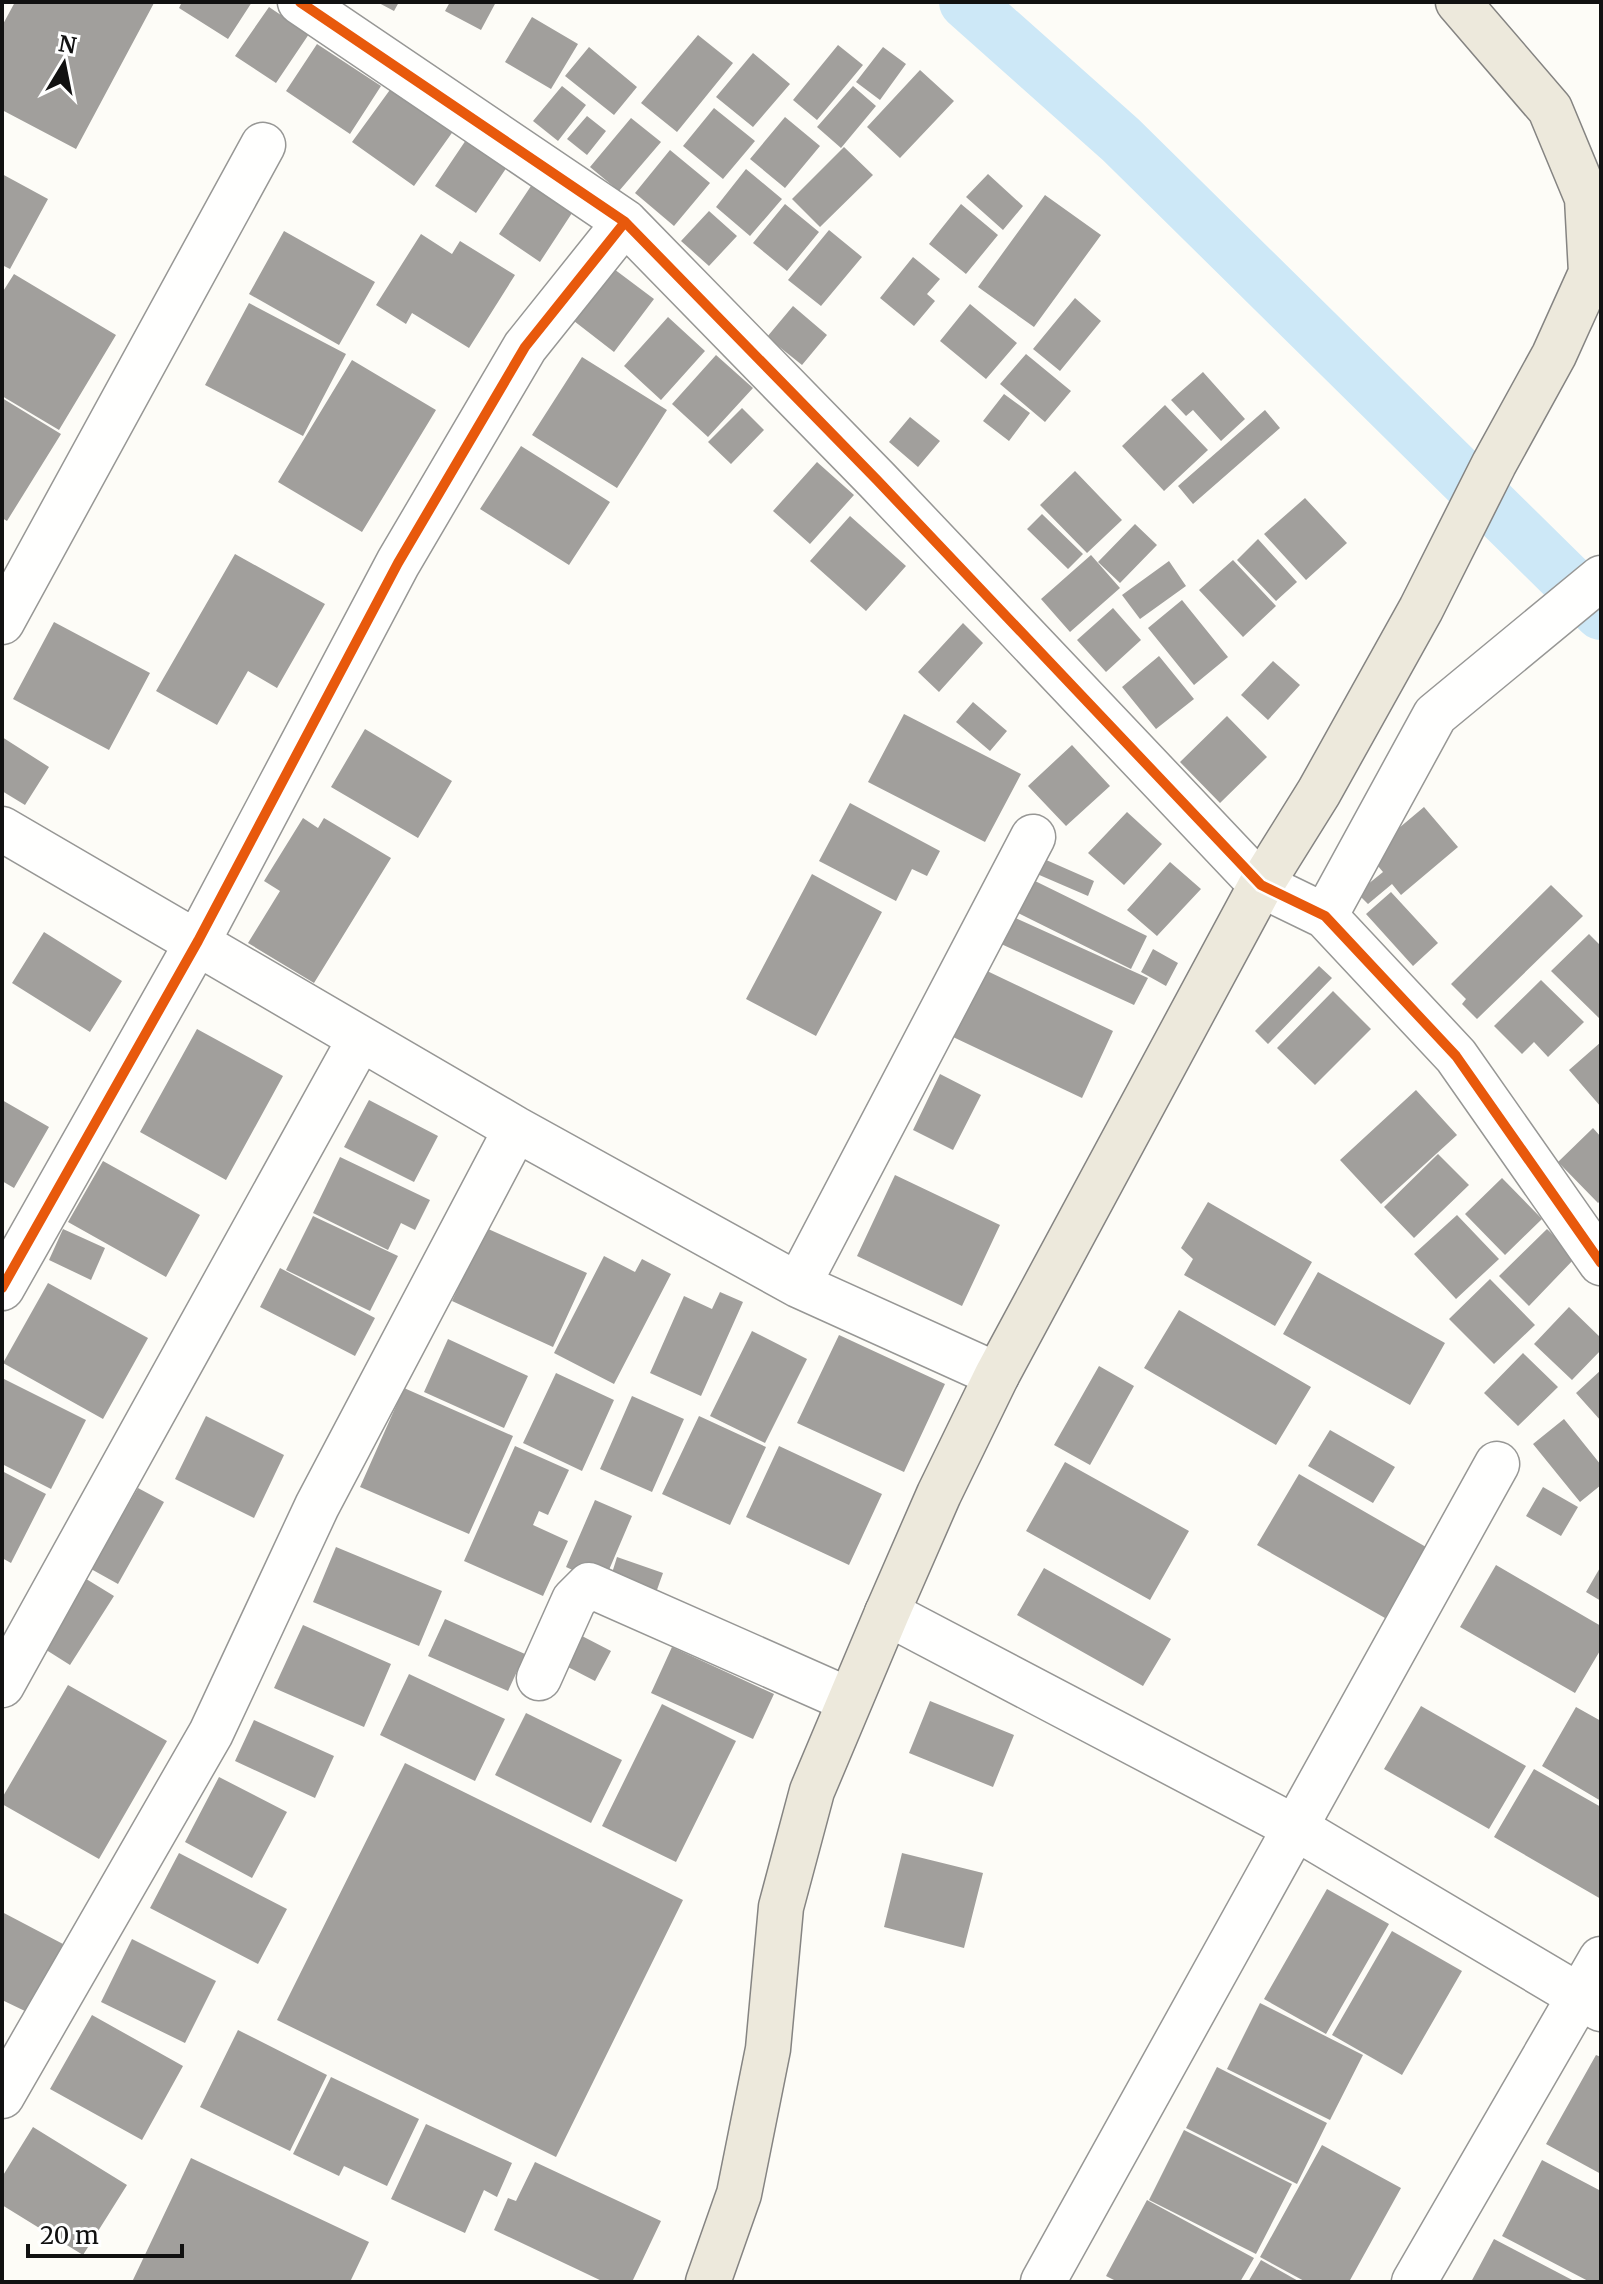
<svg xmlns="http://www.w3.org/2000/svg" width="1603" height="2284" viewBox="0 0 1603 2284" font-family="Merriweather,serif">
<style>
.lines{fill:none;stroke-linecap:round;stroke-linejoin:round}
.canal{stroke:#cde8f7;stroke-width:54}
.building{fill:#a19f9c}
.minor-casing{stroke:#979795;stroke-width:47}
.major-casing{stroke:#858482;stroke-width:47}
.minor{stroke:#fffffe;stroke-width:44}
.major{stroke:#ede9dc;stroke-width:44}
.cycleway-casing{stroke:#fff;stroke-width:15}
.cycleway{stroke:#e8590c;stroke-width:10}
</style>
<rect width="100%" height="100%" fill="#fdfcf7"/>
<g class="lines">
<path class="canal" d="M966,2L1121,140L1601,613"/>
</g>
<path class="building" d="M15,2L154,3L76,149L2,110V26Z
M182,2H252L228,39L179,8Z
M377,2H399L394,11Z
M450,2H496L481,30L445,11Z
M269,7L309,34L276,83L235,56Z
M532,17L578,44L551,89L505,62Z
M698,35L733,63L677,132L641,103Z
M317,44L381,86L350,134L286,91Z
M838,45L863,65L817,120L793,100Z
M589,47L637,87L614,115L565,76Z
M883,47L906,64L880,100L856,82Z
M753,53L790,84L753,127L716,97Z
M920,70L954,101L900,158L867,127Z
M562,86L586,105L558,141L533,121Z
M853,86L876,106L841,148L817,127Z
M392,87L454,130L414,186L352,142Z
M714,108L755,141L723,179L683,146Z
M587,116L606,131L587,155L567,139Z
M785,117L820,146L785,188L750,159Z
M631,118L661,142L619,191L590,167Z
M468,137L509,164L476,213L435,186Z
M844,147L873,175L820,227L792,199Z
M670,150L710,183L674,226L635,193Z
M746,169L782,199L750,236L716,207Z
M2,174L48,199L10,269L2,265Z
M988,174L1023,206L1003,230L966,197Z
M531,186L572,213L540,262L499,234Z
M1045,195L1101,235L1034,327L978,287Z
M785,204L819,232L787,271L753,243Z
M961,204L998,235L966,274L929,244Z
M709,211L737,236L709,266L681,241Z
M829,230L862,257L821,306L788,280Z
M284,231L375,282L339,345L249,294Z
M421,234L452,254L460,241L515,275L469,348L412,313L406,324L376,305Z
M913,257L940,279L927,294L935,301L914,326L880,298Z
M614,269L654,299L614,352L574,321Z
M14,274L116,335L59,430L2,396V293Z
M1075,298L1101,321L1060,371L1033,349Z
M249,303L346,354L303,436L205,385Z
M970,304L1017,343L986,379L940,341Z
M793,306L827,335L802,365L767,337Z
M668,317L705,351L661,400L624,366Z
M1026,354L1071,391L1045,422L1000,384Z
M716,355L753,388L708,437L672,404Z
M582,357L667,410L617,488L532,435Z
M352,360L436,410L362,532L278,482Z
M1203,372L1245,419L1221,441L1193,410L1186,416L1171,400Z
M1004,394L1030,413L1009,441L983,421Z
M2,398L61,434L7,521L2,518Z
M1165,405L1208,450L1164,491L1122,446Z
M742,408L764,430L731,464L708,442Z
M1265,410L1280,428L1193,504L1178,486Z
M910,417L940,441L918,467L889,442Z
M521,446L610,502L569,565L480,509Z
M817,462L854,495L810,544L773,511Z
M1075,471L1122,520L1087,553L1040,505Z
M1305,498L1347,543L1306,580L1264,534Z
M1042,514L1083,554L1068,569L1027,529Z
M850,516L906,566L866,611L810,561Z
M1135,524L1157,545L1120,583L1098,562Z
M1258,539L1297,582L1276,601L1237,560Z
M235,554L325,604L277,688L248,671L217,725L156,691Z
M1091,555L1120,588L1070,632L1041,599Z
M1233,560L1276,606L1243,637L1199,590Z
M1169,561L1186,586L1140,619L1122,595Z
M1182,600L1228,657L1194,685L1148,628Z
M1113,608L1141,640L1106,672L1077,640Z
M54,622L150,673L109,750L13,699Z
M963,623L983,643L939,692L918,672Z
M1159,656L1194,699L1156,729L1122,687Z
M1273,661L1300,685L1268,720L1241,695Z
M973,702L1007,731L990,751L956,722Z
M904,714L1021,774L985,842L868,782Z
M1227,716L1267,757L1220,803L1180,762Z
M365,729L452,781L418,838L331,787Z
M2,737L49,767L25,805L2,791Z
M1072,745L1110,786L1066,826L1028,786Z
M850,803L940,851L927,876L912,869L896,901L819,861Z
M1424,807L1458,847L1401,895L1392,884L1368,904L1357,893L1383,872L1368,854Z
M1127,812L1162,844L1124,885L1088,853Z
M303,818L318,828L324,818L391,858L314,983L248,943L280,891L264,881Z
M1044,859L1094,881L1088,896L1037,874Z
M1170,862L1201,889L1157,936L1127,910Z
M812,874L882,912L816,1036L746,999Z
M1033,880L1147,936L1131,969L1016,912Z
M1551,885L1583,916L1477,1019L1462,1004L1466,999L1451,984Z
M1391,892L1438,943L1413,966L1366,914Z
M1011,916L1148,978L1134,1005L999,943Z
M44,932L122,981L90,1032L12,983Z
M1589,934L1601,946V1020L1551,971Z
M1153,949L1178,963L1166,986L1141,972Z
M1319,966L1332,978L1268,1044L1255,1031Z
M985,970L1113,1031L1082,1098L953,1037Z
M1541,980L1584,1022L1548,1057L1534,1042L1522,1054L1494,1026Z
M1333,991L1371,1029L1315,1085L1277,1048Z
M197,1029L283,1076L226,1180L140,1132Z
M1601,1042V1107L1569,1070Z
M940,1074L981,1095L953,1150L913,1130Z
M1416,1090L1457,1135L1381,1204L1340,1160Z
M2,1100L49,1127L14,1188L2,1181Z
M369,1100L438,1136L414,1182L344,1147Z
M1593,1128L1601,1137V1200L1598,1203L1558,1162Z
M1438,1154L1469,1185L1414,1238L1384,1207Z
M340,1157L430,1200L415,1230L401,1223L388,1250L313,1213Z
M103,1161L200,1215L166,1277L68,1222Z
M895,1175L1000,1225L962,1306L857,1256Z
M1502,1178L1542,1219L1505,1255L1465,1214Z
M1208,1202L1312,1262L1275,1326L1184,1275L1193,1259L1181,1248Z
M1457,1215L1499,1259L1456,1299L1414,1254Z
M313,1216L398,1256L370,1311L286,1270Z
M486,1228L587,1273L553,1347L452,1301Z
M63,1229L105,1248L91,1280L49,1260Z
M1547,1229L1576,1257L1529,1306L1499,1276Z
M604,1256L635,1272L642,1259L671,1274L614,1384L554,1353Z
M280,1268L375,1318L355,1356L260,1307Z
M1318,1272L1445,1343L1410,1405L1283,1334Z
M1490,1279L1535,1325L1494,1364L1449,1319Z
M48,1283L148,1338L103,1419L3,1363Z
M720,1292L743,1302L701,1396L650,1373L684,1296L712,1309Z
M1569,1307L1601,1338V1350L1572,1380L1534,1344Z
M1179,1310L1311,1387L1276,1445L1144,1368Z
M752,1331L807,1359L765,1443L710,1416Z
M839,1335L945,1384L904,1472L797,1423Z
M448,1339L528,1376L504,1428L424,1392Z
M1523,1353L1558,1387L1518,1426L1484,1393Z
M1099,1366L1134,1386L1090,1465L1054,1445Z
M1601,1370V1421L1576,1393Z
M556,1373L614,1400L582,1471L523,1443Z
M2,1378L86,1420L51,1489L2,1464Z
M404,1388L513,1436L469,1534L360,1487Z
M632,1396L684,1419L652,1492L600,1469Z
M206,1416L284,1455L254,1518L175,1479Z
M699,1416L766,1447L730,1525L662,1494Z
M1564,1419L1601,1465V1485L1580,1502L1533,1444Z
M1330,1430L1395,1467L1373,1503L1308,1466Z
M515,1446L569,1470L548,1515L539,1511L533,1525L568,1541L543,1596L464,1561Z
M779,1446L882,1494L849,1565L746,1517Z
M1065,1462L1189,1531L1150,1600L1026,1531Z
M2,1471L46,1494L11,1563L2,1558Z
M1299,1474L1426,1547L1385,1618L1257,1545Z
M1543,1487L1578,1507L1561,1536L1526,1516Z
M138,1488L164,1502L118,1584L91,1569Z
M595,1500L632,1516L603,1584L566,1567Z
M336,1547L442,1591L419,1646L313,1602Z
M617,1557L663,1573L653,1601L608,1586Z
M1496,1565L1601,1626V1649L1575,1693L1460,1627Z
M1601,1566V1601L1586,1592Z
M1044,1568L1171,1639L1143,1686L1017,1615Z
M83,1577L114,1596L70,1665L40,1646Z
M445,1619L525,1654L508,1691L428,1656Z
M303,1625L391,1664L364,1727L274,1688Z
M582,1636L611,1651L595,1681L566,1666Z
M672,1647L774,1694L753,1739L651,1693Z
M409,1674L505,1719L475,1781L380,1735Z
M68,1685L167,1741L99,1859L2,1804V1798Z
M930,1701L1014,1735L993,1787L909,1753Z
M662,1704L736,1741L676,1862L602,1826Z
M1421,1706L1526,1766L1489,1829L1384,1769Z
M1576,1707L1601,1721V1801L1542,1766Z
M526,1713L622,1760L591,1823L495,1775Z
M254,1720L334,1756L315,1798L235,1761Z
M405,1763L683,1900L556,2157L277,2020Z
M1534,1769L1601,1807V1899L1494,1837Z
M219,1777L287,1812L252,1878L185,1842Z
M179,1853L287,1909L258,1964L150,1908Z
M902,1853L983,1873L964,1948L884,1927Z
M1327,1889L1389,1924L1326,2034L1264,1999Z
M2,1912L63,1944L27,2012L2,2000Z
M1392,1931L1462,1971L1402,2075L1332,2035Z
M132,1939L216,1981L185,2043L101,2002Z
M1260,2003L1363,2055L1330,2120L1227,2069Z
M92,2015L183,2066L142,2140L50,2089Z
M238,2030L327,2075L290,2151L200,2107Z
M1596,2055L1601,2057V2174L1546,2144Z
M1217,2067L1327,2123L1297,2184L1186,2128Z
M331,2077L419,2119L387,2186L344,2166L339,2176L293,2154Z
M426,2124L512,2163L497,2197L484,2190L465,2233L391,2199Z
M33,2127L127,2185L83,2255L2,2205V2177Z
M1184,2130L1292,2184L1256,2254L1149,2200Z
M1322,2145L1401,2188L1349,2282H1306L1260,2257Z
M191,2158L369,2242L350,2282H132Z
M1542,2160L1601,2191V2282H1590L1502,2236Z
M535,2162L661,2221L632,2282H604L494,2230L508,2198L516,2201Z
M1147,2200L1254,2258L1240,2282H1118L1106,2276Z
M1494,2239L1576,2282H1471Z
M1261,2260L1300,2282H1248Z"/>
<g class="lines">
<defs>
<path id="minor" d="M300,2L625,222L877,480L1261,885L1325,916L1456,1056L1601,1263
M2,622L263,145
M2,829L516,1129L798,1285L997,1375
M1325,916L1435,715L1601,578
M798,1285L1033,837
M2,1288L198,941L398,563L525,347L625,222
M887,1613L1296,1828L1601,2009
M539,1678L574,1600L589,1585L849,1700
M2,1685L360,1039
M2,2096L211,1733L317,1506L516,1129
M1043,2282L1497,1464
M1414,2282L1601,1959"/>
<path id="major" d="M708,2282L739,2194L768,2049L781,1907L812,1791L887,1613L939,1494L997,1375L1261,885L1319,792L1421,609L1494,464L1554,355L1591,273L1587,198L1550,109L1458,2"/>
</defs>
<use href="#minor" class="minor-casing"/>
<use href="#major" class="major-casing"/>
<use href="#minor" class="minor"/>
<use href="#major" class="major"/>
<defs>
<path id="cycleway" d="M300,2L625,222L877,480L1261,885L1325,916L1456,1056L1601,1263
M2,1288L198,941L398,563L525,347L625,222"/>
</defs>
<use href="#cycleway" class="cycleway-casing"/>
<use href="#cycleway" class="cycleway"/>
</g>
<rect width="1603" height="2284" fill="none" stroke="#111111" stroke-width="8"/>
<g transform="translate(64 64) rotate(10)" stroke="#ffffff" stroke-width="6" paint-order="stroke">
<path d="M0-6L14 30L0 20L-14 30Z" fill="#111111"/>
<text y="-12" font-size="22" font-weight="bold" text-anchor="middle" fill="#111111">N</text>
</g>
<path d="M28 2244v12h154v-12" fill="none" stroke="#111111" stroke-width="4"/>
<text x="40" y="2244" font-size="24" fill="#111111" stroke="#ffffff" stroke-width="6" paint-order="stroke">20 m</text>
</svg>
